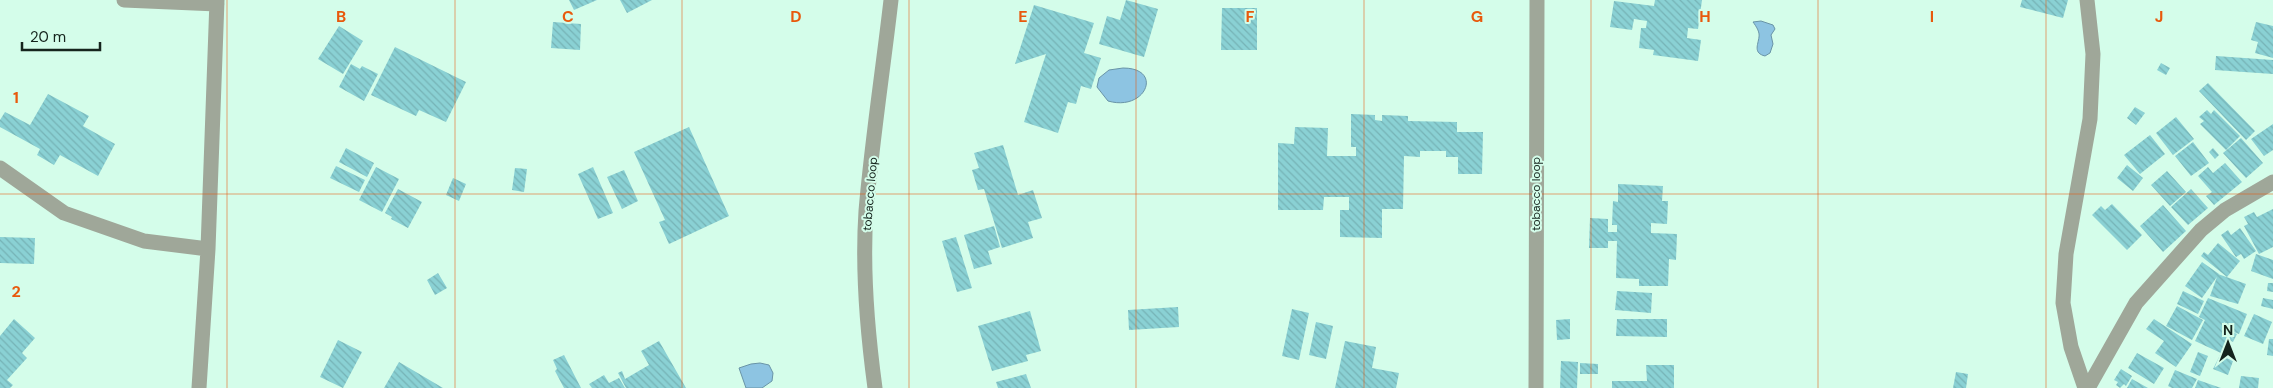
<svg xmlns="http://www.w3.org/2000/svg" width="2273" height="388" viewBox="0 0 2273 388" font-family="'DM Sans',sans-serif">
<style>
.water{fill:#8dc4e2;stroke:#6994a7}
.building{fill:url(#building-back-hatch)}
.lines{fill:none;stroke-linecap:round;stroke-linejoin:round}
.minor{stroke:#9fa799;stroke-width:15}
.grid{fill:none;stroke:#e8590c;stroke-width:1;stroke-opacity:0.55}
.labels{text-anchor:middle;stroke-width:4;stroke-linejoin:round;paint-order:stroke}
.street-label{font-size:12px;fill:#15241d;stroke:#d4fdea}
.grid-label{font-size:16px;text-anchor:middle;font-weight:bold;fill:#e8590c;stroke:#d4fdea;stroke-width:4;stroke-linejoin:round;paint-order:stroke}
</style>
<defs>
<pattern id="building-back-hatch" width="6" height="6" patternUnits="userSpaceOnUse" patternTransform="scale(1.25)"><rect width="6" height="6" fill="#8ad1d4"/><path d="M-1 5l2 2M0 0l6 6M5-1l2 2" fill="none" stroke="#76b3b6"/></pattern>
</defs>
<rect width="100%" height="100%" fill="#d4fdea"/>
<path class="water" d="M1761,21L1773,25L1775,29L1771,35L1773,44L1770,53L1765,56C1753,53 1758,45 1759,37C1760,32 1756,26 1753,22Z
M1123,68C1164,68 1146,112 1108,101L1097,87L1099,78L1109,70Z
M760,363L769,365L773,373L772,381L762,388H746L739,368L751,364Z"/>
<path class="building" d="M569,0H597L574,10Z
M620,0H652L627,13Z
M1126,0L1158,9L1144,57L1099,44L1107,16L1120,20Z
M1655,0H1702L1698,29L1688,28L1687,38L1701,40L1698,61L1653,55L1654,50L1639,48L1641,28H1646L1647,21L1634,19L1632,30L1610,27L1614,1L1654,6Z
M2022,0H2068L2063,18L2020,7Z
M1034,5L1094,23L1084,53L1101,58L1091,89L1081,86L1076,104L1068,102L1058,133L1024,122L1046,54L1015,64Z
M1222,8H1257V50H1221Z
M553,22L581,24L580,50L551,48Z
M2256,22L2273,26V58L2255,53L2258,42L2251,40Z
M339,26L363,41L343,74L318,59Z
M395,47L466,82L446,122L419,110L416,116L371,95Z
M2216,56L2273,60V74L2215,70Z
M2161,63L2170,68L2166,75L2157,70Z
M351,64L360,69L362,66L378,74L364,101L339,87Z
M2208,83L2255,131L2246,140L2199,91Z
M48,94L89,116L83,126L115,144L98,176L60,155L54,165L37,155L40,149L0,127V120L5,112L30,125Z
M2135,107L2145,113L2136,125L2127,118Z
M2207,110L2211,114L2214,110L2240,136L2226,150L2200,124L2204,121L2199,117Z
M1351,114L1375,115V120L1382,121V115L1408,116V121L1457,122V132H1483L1482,174H1458V157H1446V151H1420V157L1404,156L1403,209H1382V238L1340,237V210H1349V197H1324L1323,210H1278V143L1294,144L1295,127L1328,128L1327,156H1356V147H1351Z
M2176,117L2194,139L2173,155L2156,133Z
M2273,124V150L2264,156L2251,139Z
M689,127L729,216L669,244L659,222L665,220L634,152Z
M2150,135L2165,154L2140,174L2124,155Z
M2241,138L2263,163L2246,178L2223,153Z
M2193,142L2209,163L2191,176L2175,156Z
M1003,145L1018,195L1033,190L1042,218L1028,222L1033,238L1002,248L984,189L978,190L972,170L979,168L974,153Z
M346,148L374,163L367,177L339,162Z
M2213,148L2219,155L2215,159L2209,152Z
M2225,163L2242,182L2214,205L2206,196L2212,192L2198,176L2208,167L2213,173Z
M2127,165L2143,178L2133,191L2117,178Z
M336,166L365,180L359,192L330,178Z
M376,167L399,179L382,212L359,200Z
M593,167L613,213L598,219L578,174Z
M515,168L527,169L524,192L512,190Z
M624,170L638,201L622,209L607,177Z
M2167,171L2186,192L2170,206L2151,185Z
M453,178L466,184L459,201L446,195Z
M1618,184L1663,186L1662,201H1668L1667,224L1651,223V233L1677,234L1676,260L1669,259L1668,286H1639V279L1616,278L1617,241H1608V248H1589L1590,218L1608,219V232H1617V225H1612L1613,201L1618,202Z
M398,189L422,202L408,228L391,219L392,217L385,213Z
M2191,189L2208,208L2188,225L2171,207Z
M2112,204L2142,235L2127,250L2092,215L2101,206L2105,210Z
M2163,205L2186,231L2163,252L2140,226Z
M2273,209V247L2259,254L2244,226L2248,224L2244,217L2254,212L2257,217Z
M994,226L1000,247L988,251L992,264L974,269L964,235Z
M2240,228L2256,251L2244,259L2241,254L2236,257L2221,235L2228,230L2231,235Z
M0,237L35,238L34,264L0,263Z
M956,237L972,288L957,292L942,241Z
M2218,243L2240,261L2227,277L2201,256L2204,252L2208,255Z
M2256,254L2273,260V279L2251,271Z
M2202,262L2219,274L2202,298L2185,286Z
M438,273L447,288L435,295L427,280Z
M2218,274L2246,284L2238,304L2210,296Z
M2268,283H2273V292L2267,291Z
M1617,291L1652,293L1651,313L1615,310Z
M2183,291L2204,301L2198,314L2177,304Z
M2208,298L2247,314L2239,334L2228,330L2237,334L2233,342L2229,340L2223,354L2195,341L2205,320L2199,317Z
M2263,298L2273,300V309L2261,306Z
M2177,306L2203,320L2192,340L2166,326Z
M1178,307L1179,327L1129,330L1128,310Z
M1292,309L1309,313L1299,360L1282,356Z
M1030,311L1041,351L1026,355L1028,361L992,371L978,326Z
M2254,314L2272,322L2263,344L2244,336Z
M14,319L35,338L22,353L27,358L7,380L13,385L10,388H0V336Z
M1570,319V339L1557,340L1556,320Z
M1617,319H1667V337L1616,336Z
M2154,319L2192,344L2176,367L2155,353L2164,341L2146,329Z
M1316,322L1333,326L1326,359L1309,355Z
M2269,339H2273V356L2267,355Z
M338,340L362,352L343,388L320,377Z
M659,341L686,388H626L618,373L622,371L625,379L649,365L641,351Z
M1345,341L1376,347L1372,368L1399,373L1396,388H1335Z
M2198,352L2208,356L2200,376L2190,372Z
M2137,353L2164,368L2154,384L2128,368Z
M564,355L581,388H564L555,371L557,369L553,360Z
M2220,355L2233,361L2228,375L2213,369Z
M1561,361L1578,362L1577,388H1560Z
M399,362L443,388H384Z
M1580,363L1598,364V374H1580Z
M1646,365H1674V388H1612V381H1647Z
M2121,369L2132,376L2126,386L2124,384L2120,388L2116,385L2118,382L2114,380Z
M2175,370L2197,379L2192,388H2172L2168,386Z
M1956,372L1968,374L1966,388H1953Z
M1026,374L1031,388H998L996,382Z
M604,375L609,383L619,378L625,388H592L589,384Z
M2241,376L2259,378L2258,388H2239Z
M2132,379L2148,388H2127Z
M2198,380L2221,388H2195Z"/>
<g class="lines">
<path class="minor" d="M124,0L217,4
M0,168L64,213L144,241L208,249
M199,388L208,249L217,0
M875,388C867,329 862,270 866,211C872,140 883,70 891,0
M1536,388L1537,0
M2085,388L2071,347L2063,303L2066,254L2090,119L2093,54L2087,0
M2088,388L2136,303L2201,230L2225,210L2273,182"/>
</g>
<path class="grid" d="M227,0V388M455,0V388M682,0V388M909,0V388M1136,0V388M1364,0V388M1591,0V388M1818,0V388M2046,0V388M0,194H2273"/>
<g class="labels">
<g class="street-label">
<text transform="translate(870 194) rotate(-85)" y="4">tobacco loop</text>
<text transform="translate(1536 194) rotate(-90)" y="4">tobacco loop</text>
</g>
</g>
<g class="grid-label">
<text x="341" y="22">B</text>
<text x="568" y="22">C</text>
<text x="796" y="22">D</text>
<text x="1023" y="22">E</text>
<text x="1250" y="22">F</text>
<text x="1477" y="22">G</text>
<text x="1705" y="22">H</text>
<text x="1932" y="22">I</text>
<text x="2159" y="22">J</text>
<text x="16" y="103">1</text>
<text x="16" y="297">2</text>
</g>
<g transform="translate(2228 343)" stroke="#d4fdea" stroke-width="4" paint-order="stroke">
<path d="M0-4L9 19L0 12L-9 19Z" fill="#15241d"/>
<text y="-8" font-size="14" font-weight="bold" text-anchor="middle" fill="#15241d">N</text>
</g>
<path d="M22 42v8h78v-8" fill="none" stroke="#15241d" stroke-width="2.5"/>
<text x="30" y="42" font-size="15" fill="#15241d" stroke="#d4fdea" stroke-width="4" paint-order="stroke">20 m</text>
</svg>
